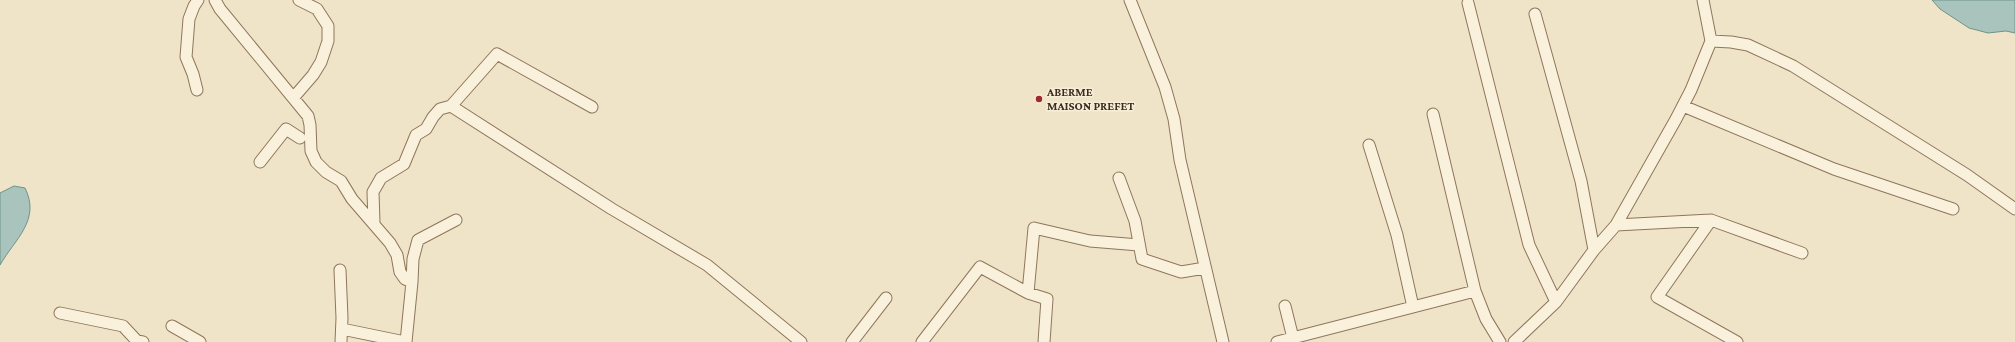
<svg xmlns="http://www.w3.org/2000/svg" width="2015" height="342" viewBox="0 0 2015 342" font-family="'Crimson Pro',serif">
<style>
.water{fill:#a9c4bc;stroke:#6f938a}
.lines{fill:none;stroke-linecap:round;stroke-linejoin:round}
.minor-casing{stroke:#8d765c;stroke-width:13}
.minor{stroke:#faf1dc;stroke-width:11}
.poi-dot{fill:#9e2a2b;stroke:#f7eed8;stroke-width:1.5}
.labels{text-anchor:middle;stroke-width:3;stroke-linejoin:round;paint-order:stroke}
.poi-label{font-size:12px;font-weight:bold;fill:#3d2e20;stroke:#f7eed8;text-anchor:start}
</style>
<rect width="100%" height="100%" fill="#f0e4c8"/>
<path class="water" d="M1932,0H2015V33L2006,31L1988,33L1969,28L1940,9Z
M14,186L25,188C41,220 15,239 0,265V193Z"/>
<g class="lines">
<defs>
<path id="minor" d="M215,0L220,9L308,116L310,125L311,151L316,162L326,172L341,181L352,199L390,243L397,255L400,272L405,279L412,282L406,342
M1130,0L1165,87L1174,119L1180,160L1223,342
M1468,3L1529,245L1556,302
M1535,14L1581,181L1594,250
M1711,41L1731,42L1748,45L1793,66L1967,175L2015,209
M197,90L193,74L186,57L189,19L194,6L198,0
M294,97L313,75L321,62L328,41V26L317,9L299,0
M451,106L612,209L707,265L801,342
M1683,106L1834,169L1953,209
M1433,114L1475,291L1486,319L1500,342
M1369,145L1397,235L1413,307
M260,162L286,129L300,138
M1119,178L1135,221L1142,259L1181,272L1205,268
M1711,220L1657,297L1737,342
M374,223L373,192L381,178L404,164L416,135L426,129L433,117L440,109L451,106L497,54L592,107
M1616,225L1711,220L1802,253
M340,270L342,318L341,342
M412,282L413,259L418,240L456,220
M1028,293L1034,228L1090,241L1139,245
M1285,306L1294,342
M60,313L123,326L137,341L143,342
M172,326L200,342
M342,329L405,342
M852,342L886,298
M922,342L980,267L1028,293L1047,299L1044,342
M1277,342L1475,291
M1514,342L1556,302L1594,250L1616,225L1676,119L1691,90L1711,41L1703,0"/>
</defs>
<use href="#minor" class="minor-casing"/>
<use href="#minor" class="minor"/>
</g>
<circle class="poi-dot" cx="1039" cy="99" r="4"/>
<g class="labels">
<g class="poi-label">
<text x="1047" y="96">ABERME<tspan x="1047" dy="14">MAISON PREFET</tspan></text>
</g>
</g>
</svg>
